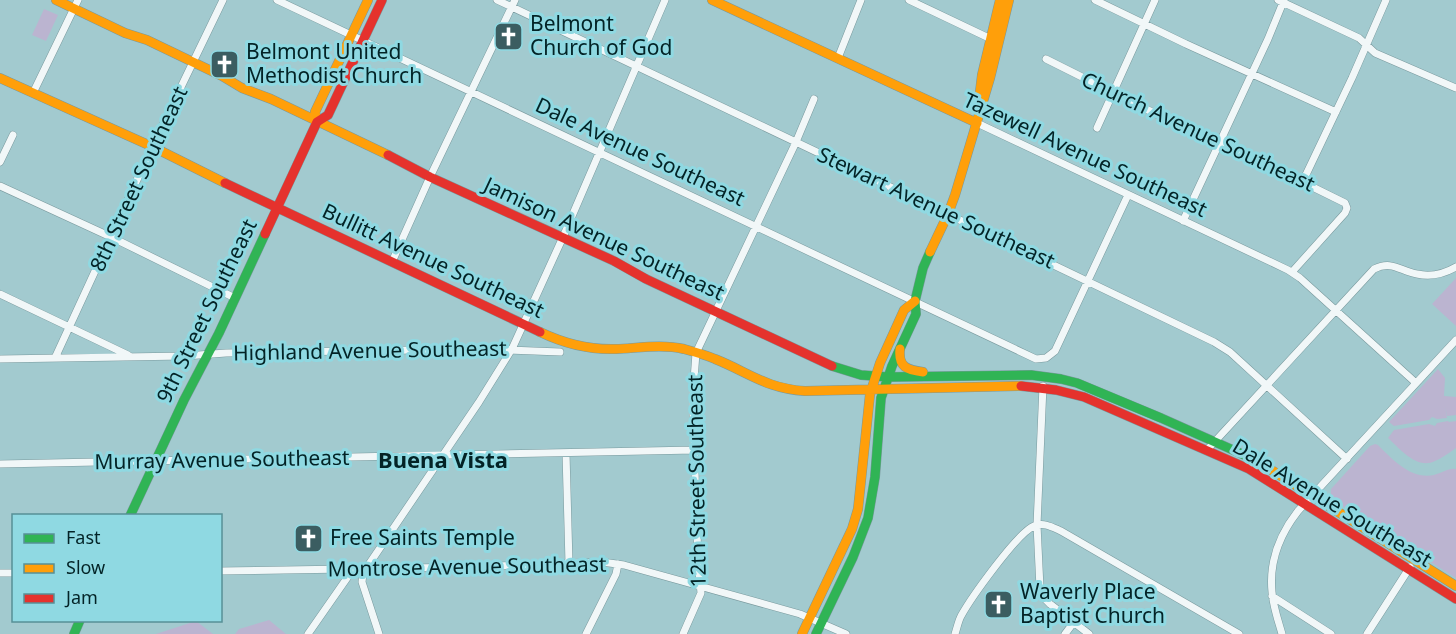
<svg xmlns="http://www.w3.org/2000/svg" width="1456" height="634" viewBox="0 0 1456 634" font-family="'Noto Sans',sans-serif">
<style>
.green{fill:#bbb4d0}
.lines{fill:none;stroke-linecap:round;stroke-linejoin:round}
.street-casing{stroke:#79999d;stroke-width:8}
.fast-casing{stroke:#79999d;stroke-width:10}
.slow-casing{stroke:#79999d;stroke-width:10}
.jam-casing{stroke:#79999d;stroke-width:10}
.street{stroke:#f1f7f8;stroke-width:7}
.fast{stroke:#30b455;stroke-width:9}
.slow{stroke:#ff9f0a;stroke-width:9}
.jam{stroke:#e5322d;stroke-width:9}
.labels{text-anchor:middle;stroke-width:6;stroke-linejoin:round;paint-order:stroke}
.poi-label{font-size:21px;fill:#032326;stroke:#8fd9e2;text-anchor:start}
.street-label{font-size:21px;fill:#032326;stroke:#8fd9e2}
.neighbourhood-label{font-size:22px;font-weight:bold;fill:#032326;stroke:#8fd9e2}
</style>
<rect width="100%" height="100%" fill="#a2cacf"/>
<path class="green" d="M44,9L58,15L46,41L32,35Z
M1456,278V326L1432,304Z
M1438,369L1445,378L1444,396L1456,397V415L1447,416L1445,406L1447,418L1437,419L1432,417L1429,420L1394,426L1389,422Z
M1448,421L1449,422L1456,421V448C1449,453 1442,458 1435,461C1417,470 1400,449 1388,438L1394,430L1429,424L1435,426L1437,423Z
M1375,444L1378,445C1392,459 1411,480 1434,475C1442,473 1448,468 1456,469V578L1333,500L1331,496V489L1370,446Z
M269,620L286,634H235L239,629Z
M196,621L213,634H156Z"/>
<g class="lines">
<defs>
<path id="street" d="M277,0L1036,359L1046,358L1055,351L1128,195
M497,0C735,115 976,226 1214,342L1230,352L1347,459
M909,0L991,39
M1095,0L1186,44L1336,112
M1278,0L1359,38L1375,53L1456,88
M838,58L861,0
M1046,59L1154,113L1268,165L1345,203L1347,208L1345,213L1292,272
M33,93L78,0
M977,123L1288,270L1300,278L1416,383
M1097,128L1155,0
M0,162L13,135
M1303,181L1352,78L1386,0
M0,186L111,237L235,298
M1183,221L1268,39L1284,0
M392,262L430,177L515,0
M0,294L128,355
M55,358L154,143L223,0
M0,359L185,356L226,353L480,349L560,352
M1043,386L1037,525L1040,588L1045,599L1050,604L1089,634
M1207,450L1374,269C1392,260 1400,271 1417,274C1431,277 1444,274 1456,267
M566,453L569,563
M0,464L695,450
M220,571L470,567L602,562L624,565L800,614L846,634
M0,573H14
M1272,596L1331,634
M308,634L354,568
M379,634L362,582L363,573L479,402L512,349L563,237L665,0
M586,634L616,574L618,564
M683,634L701,593L698,561L693,413V393L696,353L796,142L814,99
M955,634C957,628 958,622 961,616C971,598 1017,533 1034,526C1044,522 1052,527 1061,531L1239,634
M1065,634L1074,622
M1282,634C1278,620 1273,606 1272,592C1269,562 1280,534 1298,511L1456,340
M1367,634L1410,567"/>
<path id="fast" d="M832,366L861,375L888,377L1031,375L1061,379L1077,383L1161,418L1251,458L1265,466
M130,516L184,400L219,333L265,234
M74,634L80,620
M816,634L853,557L868,518L875,477L881,398L892,366L916,314L915,301L923,268L930,252"/>
<path id="slow" d="M56,0L125,33L147,40L222,76L242,88L271,99L388,155
M712,0L977,123
M0,78L153,147L225,183
M979,100L982,75L1000,0
M317,122L315,112L368,0
M930,252L948,214L955,195L990,78L1009,0
M540,332C563,343 590,350 616,349C639,348 662,344 684,349C695,352 706,355 715,359C748,372 767,389 805,391L1021,386
M900,349C898,367 907,370 923,372
M1265,466L1456,586
M802,634L852,529L858,509L870,394L880,363L904,310L915,301"/>
<path id="jam" d="M388,155L430,177L614,261L646,279L832,366
M225,183L540,332
M265,234L317,122L328,115L382,0
M1021,386L1056,390L1084,397L1249,469L1456,599"/>
</defs>
<use href="#street" class="street-casing"/>
<use href="#fast" class="fast-casing"/>
<use href="#slow" class="slow-casing"/>
<use href="#jam" class="jam-casing"/>
<use href="#street" class="street"/>
<use href="#fast" class="fast"/>
<use href="#slow" class="slow"/>
<use href="#jam" class="jam"/>
</g>
<defs>
<symbol id="church-square" viewBox="-11 -11 22 22"><rect x="-9" y="-9" width="18" height="18" rx="4" fill="#3b5d61" stroke="#8fd9e2"/><path d="M-1.2-6h2.4v3.5h3.3v2.4h-3.3V6h-2.4V-.1h-3.3v-2.4h3.3Z" fill="#fff"/></symbol>
</defs>
<g fill-rule="evenodd">
<use href="#church-square" x="492" y="20" width="33" height="33"/>
<use href="#church-square" x="208" y="48" width="33" height="33"/>
<use href="#church-square" x="292" y="522" width="33" height="33"/>
<use href="#church-square" x="982" y="588" width="33" height="33"/>
</g>
<g class="labels">
<g class="poi-label">
<text x="530" y="31">Belmont<tspan x="530" dy="24">Church of God</tspan></text>
<text x="246" y="59">Belmont United<tspan x="246" dy="24">Methodist Church</tspan></text>
<text x="330" y="545">Free Saints Temple</text>
<text x="1020" y="599">Waverly Place<tspan x="1020" dy="24">Baptist Church</tspan></text>
</g>
<g class="street-label">
<text transform="translate(1198 132) rotate(25)" y="7">Church Avenue Southeast</text>
<text transform="translate(640 152) rotate(25)" y="7">Dale Avenue Southeast</text>
<text transform="translate(1085 155) rotate(25)" y="7">Tazewell Avenue Southeast</text>
<text transform="translate(139 179) rotate(-65)" y="7">8th Street Southeast</text>
<text transform="translate(936 208) rotate(25)" y="7">Stewart Avenue Southeast</text>
<text transform="translate(604 239) rotate(25)" y="7">Jamison Avenue Southeast</text>
<text transform="translate(433 261) rotate(25)" y="7">Bullitt Avenue Southeast</text>
<text transform="translate(207 311) rotate(-64)" y="7">9th Street Southeast</text>
<text transform="translate(370 351) rotate(-1)" y="7">Highland Avenue Southeast</text>
<text transform="translate(222 460) rotate(-1)" y="7">Murray Avenue Southeast</text>
<text transform="translate(697 481) rotate(-91)" y="7">12th Street Southeast</text>
<text transform="translate(1332 503) rotate(31)" y="7">Dale Avenue Southeast</text>
<text transform="translate(467 567) rotate(-1)" y="7">Montrose Avenue Southeast</text>
</g>
<g class="neighbourhood-label">
<text x="443" y="468">Buena Vista</text>
</g>
</g>
<rect x="12" y="514" width="210" height="108" fill="#8fd9e2" stroke="#579097" stroke-width="1.5"/>
<rect x="24" y="534" width="30" height="9" fill="#30b455" stroke="#579097" stroke-width="1.5"/>
<text x="66" y="544" font-size="18" fill="#032326">Fast</text>
<rect x="24" y="564" width="30" height="9" fill="#ff9f0a" stroke="#579097" stroke-width="1.5"/>
<text x="66" y="574" font-size="18" fill="#032326">Slow</text>
<rect x="24" y="594" width="30" height="9" fill="#e5322d" stroke="#579097" stroke-width="1.5"/>
<text x="66" y="604" font-size="18" fill="#032326">Jam</text>
</svg>
